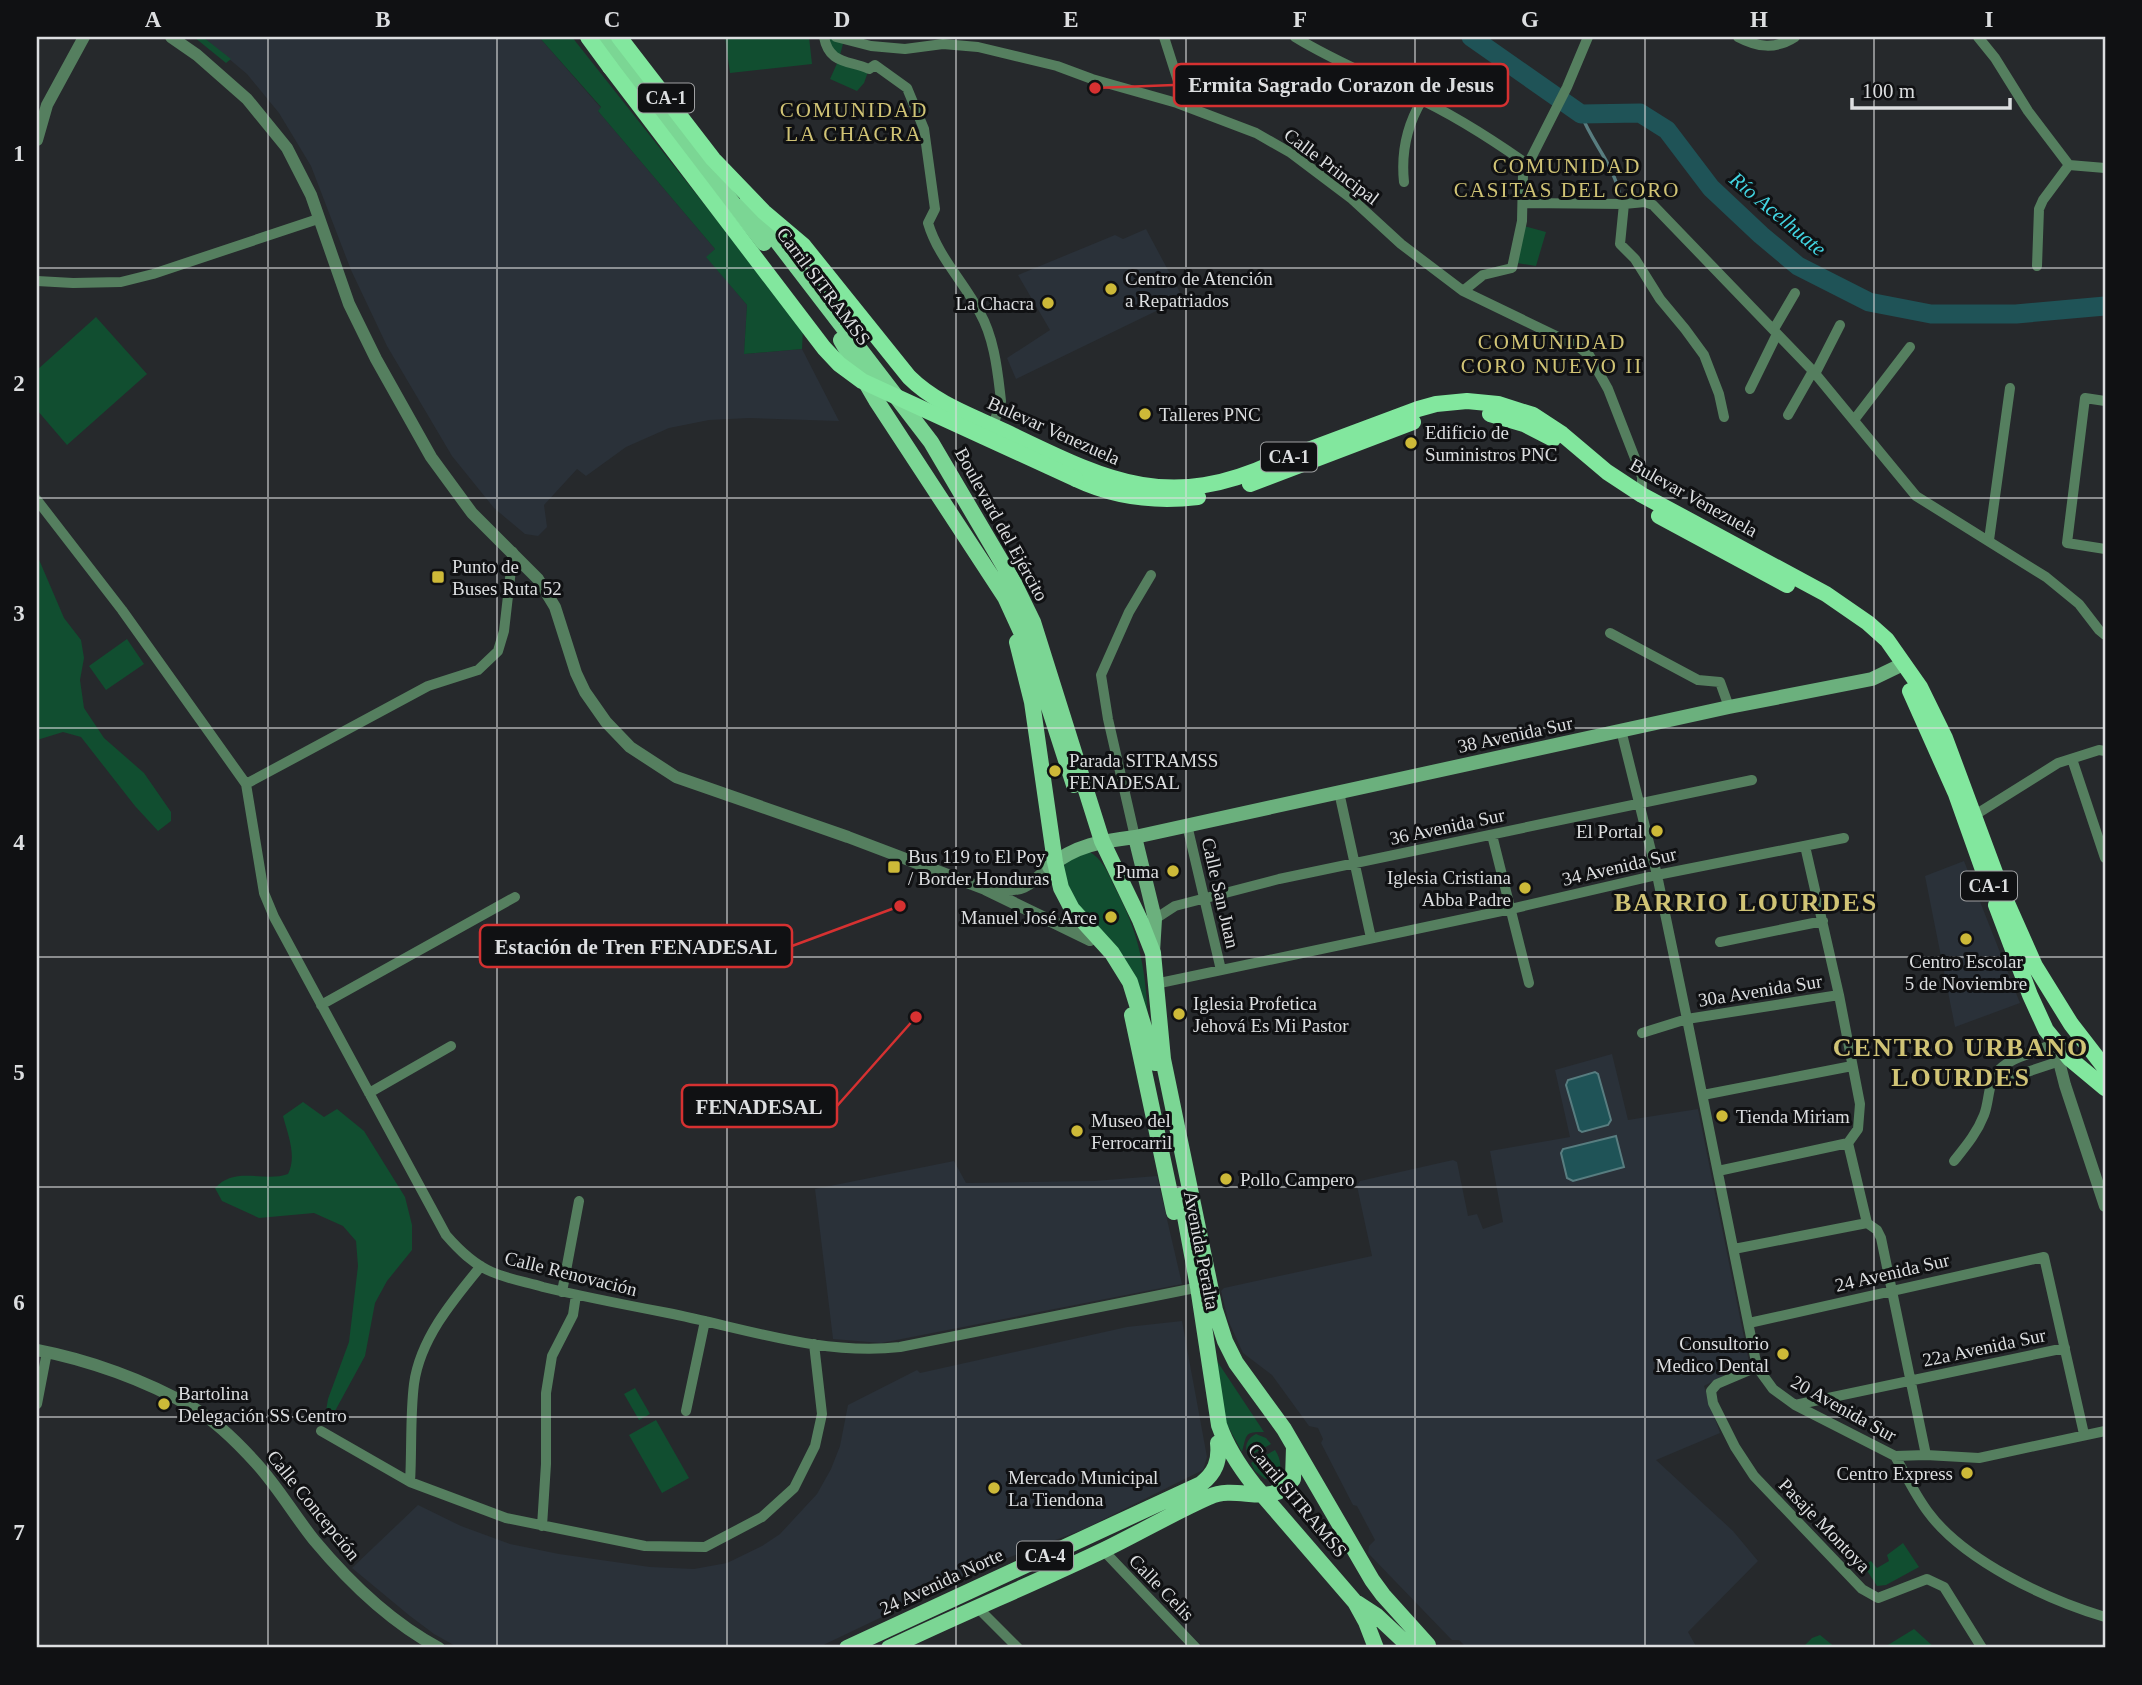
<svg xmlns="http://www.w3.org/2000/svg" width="2142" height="1685" viewBox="0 0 2142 1685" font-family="'Times New Roman',serif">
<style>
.built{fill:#2a3139}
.green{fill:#114e30}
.water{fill:#1f5357;stroke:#587d80;stroke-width:2}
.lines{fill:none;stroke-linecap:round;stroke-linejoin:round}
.stream{stroke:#587d80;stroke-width:3.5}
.river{stroke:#1f5357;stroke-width:19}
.minor{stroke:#557f5f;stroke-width:10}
.tertiary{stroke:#557f5f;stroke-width:12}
.secondary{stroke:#6bb07d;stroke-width:14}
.primary{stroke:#7bd694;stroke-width:16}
.trunk{stroke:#82e79e;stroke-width:16}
.trunk-bridge{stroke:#82e79e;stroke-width:16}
.grid{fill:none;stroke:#dcdee0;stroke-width:2;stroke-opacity:0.55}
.poi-dot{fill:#cdb938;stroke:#101113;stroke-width:2.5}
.labels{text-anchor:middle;stroke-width:6;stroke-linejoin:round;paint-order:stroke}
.shield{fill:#101113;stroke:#9fa0a2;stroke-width:2}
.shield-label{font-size:18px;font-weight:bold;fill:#dcdee0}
.street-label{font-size:19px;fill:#dcdee0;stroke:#101113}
.poi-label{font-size:19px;fill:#dcdee0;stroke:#101113;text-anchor:start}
.neighbourhood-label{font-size:21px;letter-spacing:2px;fill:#d0c375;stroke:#101113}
.water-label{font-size:21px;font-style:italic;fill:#42d5e2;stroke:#101113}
.district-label{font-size:26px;font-weight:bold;letter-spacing:2px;fill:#d0c375;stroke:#101113}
.leader{fill:none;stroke:#d63131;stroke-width:2.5}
.callout-dot{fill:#d63131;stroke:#101113;stroke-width:2.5}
.callout{fill:#101113;stroke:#d63131;stroke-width:2.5}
.callout-label{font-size:21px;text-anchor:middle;font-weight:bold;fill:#dcdee0}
.neatline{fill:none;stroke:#dcdee0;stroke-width:2.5}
.grid-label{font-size:23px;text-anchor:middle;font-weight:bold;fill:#dcdee0}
</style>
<rect width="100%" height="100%" fill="#26292c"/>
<path class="built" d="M203,37H539L601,108L598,111L715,249L707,257L747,305L744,354L802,349L839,421L749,418L709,420L669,428L626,447L586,476L577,469L544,505L547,527L538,536L525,534L494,508L452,456L387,346L351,270L311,166L279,113L247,74Z
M1146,229L1183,298L1016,379L1007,358L1050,330L1018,275L1115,235L1123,239Z
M1964,861L2020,1003L1955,1027L1925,876Z
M1612,1054L1628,1120L1698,1109L1749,1362L1704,1386L1720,1433L1656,1460L1733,1531L1758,1561L1688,1632L1697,1648H1467L1459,1640H1452L1448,1636L1368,1553L1369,1546L1375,1540L1357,1506L1353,1505L1321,1443L1323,1439L1318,1428L1309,1426L1272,1375L1243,1353L1228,1320L1221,1291L1224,1288L1372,1256L1357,1186L1360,1181L1453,1160L1457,1162L1468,1216L1477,1214L1483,1229L1503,1222L1490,1151L1570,1137L1555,1070Z
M954,1161L966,1183L1094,1181L1157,1176L1182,1284L881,1343L833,1339L815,1189Z
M1182,1321L1207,1457L1203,1470L1082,1530L997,1562L817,1648H459L434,1634L410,1616L352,1568L418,1505L461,1526L510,1544L559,1554L650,1567L694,1569L727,1563L762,1546L780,1534L817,1494L831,1469L840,1446L848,1405L917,1370L920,1373L1127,1327Z"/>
<path class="green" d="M194,37H203L231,59L226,63Z
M539,37H572L803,329L802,349L744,354L747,305L706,257L715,249L598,111L601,107Z
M725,37H809L812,64L730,73Z
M824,37L844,40L839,59L869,69L864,83L857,91L830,79L839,59Z
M1524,226L1546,232L1536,266L1517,263Z
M96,317L147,374L67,445L37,410V370Z
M37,555L64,618L81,640L84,658L80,680L84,708L104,738L144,773L171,812V821L158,831L135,806L81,737L63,732L37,740Z
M127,639L144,664L106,690L89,666Z
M1088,851C1102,858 1108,873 1114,886C1139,933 1145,965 1148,1018L1073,904L1063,869C1066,857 1078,853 1088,851Z
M303,1102L324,1117L337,1109L364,1131L405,1197L412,1225V1250L387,1281L375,1303L365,1356L329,1422L324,1423L328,1399L349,1342L358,1266L356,1241L343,1226L314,1213L259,1218L222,1201L215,1188C236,1165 264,1183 288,1174C297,1156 288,1135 283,1116Z
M1217,1361L1264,1432C1244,1432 1247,1434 1242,1452L1225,1421Z
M635,1388L650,1414L639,1420L624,1394Z
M656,1420L689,1478L662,1493L629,1435Z
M1256,1434L1266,1438L1271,1444L1249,1456C1243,1448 1247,1438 1256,1434Z
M1275,1450C1281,1459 1283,1470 1275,1478L1265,1479L1255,1471L1251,1463Z
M1903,1543L1919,1567L1886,1585L1877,1586L1864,1566L1871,1561L1877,1568L1889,1561L1887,1555Z
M1914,1629L1935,1648H1883Z
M1820,1635L1836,1648H1802L1812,1638Z"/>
<path class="water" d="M1595,1072L1598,1074L1611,1120L1608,1125L1582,1132L1579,1130L1566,1085L1568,1080Z
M1616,1136L1624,1167L1573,1181L1567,1178L1561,1153L1563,1149Z"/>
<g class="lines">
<path class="stream" d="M1581,114C1592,143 1615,166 1620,197"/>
<path class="river" d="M1471,37L1581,114L1640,113L1667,130L1711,188L1761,235L1798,266L1869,302L1931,314H2016L2105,306"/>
<path class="minor" d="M824,37C829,64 848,60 869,69L875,65L907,88L924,129L935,209L928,223C938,257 964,282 980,313C993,336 997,366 1000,392L1001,401L993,426
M836,37L871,46L905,49L943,44L978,47L1057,66L1092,79L1177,103L1256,133L1291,153L1352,199L1401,244L1463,291L1579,347L1589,355L1608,389L1638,466L1642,477V495
M1164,37L1186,106
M1295,37C1332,60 1372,76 1411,95C1453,114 1490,138 1527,164
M1738,37C1757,47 1775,50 1795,37
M1978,37L1995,58L2028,111L2069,165
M2069,165L2105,168
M1404,182C1401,153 1407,125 1422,100
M1524,203L1624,204L1645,202L1653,205L1813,371L1916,496L2046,577L2079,604L2099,630L2105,635
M1624,204L1620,244L1635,259L1660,299L1685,329L1704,355L1719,394L1724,417
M2037,266L2039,209L2043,200L2069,165
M37,281L73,283L121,282L153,274L318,219
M1463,291L1483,275L1512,268L1522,221L1523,174L1567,87L1588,37
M1774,329L1795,293
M1815,374L1840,325
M1750,389L1777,334
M2105,401L2085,398L2067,543L2105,549
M1788,415L1813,371
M1854,420L1910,347
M37,500L122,610L246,784L264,893L274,917L446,1235C459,1250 473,1264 492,1272C508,1279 526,1282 543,1287C584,1297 626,1305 668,1313C744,1328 822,1356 900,1347L1190,1289
M1989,540L2010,388
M1610,633L1698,680L1720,682L1729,707
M1621,730L1657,875L1687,1019L1757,1367L1773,1389L1795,1405L1895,1456L1926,1455L1979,1458L2105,1431
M2072,759L2105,858
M246,784L428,686L478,670L498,651L504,631L513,552
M1339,792L1371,938
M1975,815L2058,763L2099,750L2105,751
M1187,825L1221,970
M1492,835L1529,983
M1135,837L1108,719L1101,675L1129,612L1151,575
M1805,846L1839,995L1860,1104L1858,1129L1848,1143L1867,1223L1877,1230L1881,1238L1926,1455
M1155,919L1175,906L1279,879L1752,780
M1720,942L1823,921
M1155,984L1511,909L1657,875L1844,838
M321,1005L515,897
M1642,1033L1687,1019L1839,995
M1994,1078H2009L2063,1060
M369,1093L451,1046
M1703,1095L1852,1066
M1954,1161C1966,1146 1977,1133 1984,1115C1990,1100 1987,1081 2000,1069C2014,1055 2038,1054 2054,1042
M1718,1171L1848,1143
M1734,1249L1867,1223
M562,1292L579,1201
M1749,1323L2044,1257L2084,1434
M1757,1367L1717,1384L1711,1391L1713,1403L1735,1447L1754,1476L1862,1589L1878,1598L1927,1579L1944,1587L1982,1648
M37,1404L47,1352
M1795,1405L2065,1348
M686,1411L705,1321
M321,1431L410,1482L506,1518L645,1546L705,1547L762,1517L794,1488L815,1446L822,1414L814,1344
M1895,1456C1906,1475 1915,1495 1928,1512C1964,1561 2048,1600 2105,1617
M410,1482C412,1450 410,1416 414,1384C420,1339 453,1300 481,1266
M542,1526L546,1464V1393L552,1356L573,1315L576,1295
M1103,1550L1196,1648
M976,1606L1018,1648"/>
<path class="tertiary" d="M171,37L197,55L247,99L287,148L311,195L349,304L376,359L431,457L472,513L538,579L555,607L576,673L585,692L606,722L630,747L676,777L848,837L985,889L1090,940
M37,140L47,105L84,37
M993,889C1021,892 1029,887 1049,867
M2054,1042L2065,1085L2105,1206
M37,1350C89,1360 145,1380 192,1407C216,1421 238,1443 256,1463C278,1487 294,1515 314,1540C349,1582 390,1622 439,1648"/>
<path class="secondary" d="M1135,837L1155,919L1153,952
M1049,867C1075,845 1103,841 1135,837L1729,707L1872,679L1901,665"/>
<path class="primary" d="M603,37L764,243
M747,202L931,442L1014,583L1033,622L1102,841L1140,920L1153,953L1163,1059L1215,1310L1225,1341L1236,1363L1284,1429L1372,1580L1383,1595L1428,1645V1648
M841,340L876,400L1005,597L1033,658L1074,785
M1017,642L1032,702L1055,862L1061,888L1072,909L1112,953L1130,982L1155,1063
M1132,1015L1174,1212
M1181,1195L1198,1287L1219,1425C1227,1448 1239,1466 1254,1485L1355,1602L1366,1622L1376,1648
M1357,1603L1377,1616L1411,1648
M847,1648L1201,1484C1215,1473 1220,1461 1218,1443
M889,1648C960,1614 1033,1584 1104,1550C1139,1533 1173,1513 1209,1497C1238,1483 1272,1510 1293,1479L1294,1447"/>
<path class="trunk" d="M588,37L610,67
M619,37L713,159L764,212L803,245L909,377C936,404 972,416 1006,432C1106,480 1167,513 1276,462L1418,409L1436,404L1467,401L1498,404L1533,415L1562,434L1607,472L1642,495L1826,594L1868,623L1887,640L1920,687L1945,738L2003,894L2035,966L2071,1024L2105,1068
M1490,414L1524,424L1553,439
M1076,479C1114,497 1156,502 1198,497
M1250,484L1413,422
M1659,516L1787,585
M1910,691L1956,794L1988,884
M1996,905L2030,995L2046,1030L2069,1058L2105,1088"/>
<path class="trunk-bridge" d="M610,67L824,348L839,364L862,381L1076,479"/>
</g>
<path class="grid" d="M268,37V1648M497,37V1648M727,37V1648M956,37V1648M1186,37V1648M1415,37V1648M1645,37V1648M1874,37V1648M37,268H2105M37,498H2105M37,728H2105M37,957H2105M37,1187H2105M37,1417H2105"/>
<g class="poi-dot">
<circle cx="1111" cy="289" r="7"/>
<circle cx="1048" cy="303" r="7"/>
<circle cx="1145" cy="414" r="7"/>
<circle cx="1411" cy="443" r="7"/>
<rect x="431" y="570" width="14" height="14" rx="3.5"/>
<circle cx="1055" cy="771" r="7"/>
<circle cx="1657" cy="831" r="7"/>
<rect x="887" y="860" width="14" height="14" rx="3.5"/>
<circle cx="1173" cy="871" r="7"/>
<circle cx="1525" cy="888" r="7"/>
<circle cx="1111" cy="917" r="7"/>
<circle cx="1966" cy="939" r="7"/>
<circle cx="1179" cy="1014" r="7"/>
<circle cx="1722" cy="1116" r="7"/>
<circle cx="1077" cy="1131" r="7"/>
<circle cx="1226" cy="1179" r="7"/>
<circle cx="1783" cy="1354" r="7"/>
<circle cx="164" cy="1404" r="7"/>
<circle cx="1967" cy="1473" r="7"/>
<circle cx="994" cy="1488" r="7"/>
</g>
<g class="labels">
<g class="shield">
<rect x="638" y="83.5" width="56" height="29" rx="5"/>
<rect x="1261" y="442.5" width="56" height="29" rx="5"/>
<rect x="1961" y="871.5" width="56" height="29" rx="5"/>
<rect x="1017" y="1541.5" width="56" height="29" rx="5"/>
</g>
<g class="shield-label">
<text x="666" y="104">CA-1</text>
<text x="1289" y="463">CA-1</text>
<text x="1989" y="892">CA-1</text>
<text x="1045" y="1562">CA-4</text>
</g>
<g class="street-label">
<text transform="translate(1332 166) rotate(37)" y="7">Calle Principal</text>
<text transform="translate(824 286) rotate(53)" y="7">Carril SITRAMSS</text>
<text transform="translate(1054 430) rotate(24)" y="7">Bulevar Venezuela</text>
<text transform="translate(1694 497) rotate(29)" y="7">Bulevar Venezuela</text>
<text transform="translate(1002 524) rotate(61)" y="7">Boulevard del Ejército</text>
<text transform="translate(1515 734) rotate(-12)" y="7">38 Avenida Sur</text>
<text transform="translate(1447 826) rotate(-12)" y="7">36 Avenida Sur</text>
<text transform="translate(1619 866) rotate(-13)" y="7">34 Avenida Sur</text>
<text transform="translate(1221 893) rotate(77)" y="7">Calle San Juan</text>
<text transform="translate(1760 990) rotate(-9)" y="7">30a Avenida Sur</text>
<text transform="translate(1202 1250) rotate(79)" y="7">Avenida Peralta</text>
<text transform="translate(1892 1272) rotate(-13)" y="7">24 Avenida Sur</text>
<text transform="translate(571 1273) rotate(14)" y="7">Calle Renovación</text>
<text transform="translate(1984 1347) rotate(-12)" y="7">22a Avenida Sur</text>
<text transform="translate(1844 1408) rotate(29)" y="7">20 Avenida Sur</text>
<text transform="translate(1298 1500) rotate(50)" y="7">Carril SITRAMSS</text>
<text transform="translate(314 1505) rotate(51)" y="7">Calle Concepción</text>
<text transform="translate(1825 1525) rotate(46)" y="7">Pasaje Montoya</text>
<text transform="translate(941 1581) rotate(-25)" y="7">24 Avenida Norte</text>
<text transform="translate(1162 1587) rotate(46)" y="7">Calle Celis</text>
</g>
<g class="poi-label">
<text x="1125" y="285">Centro de Atención<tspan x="1125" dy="22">a Repatriados</tspan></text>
<text x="1034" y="310" text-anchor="end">La Chacra</text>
<text x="1159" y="421">Talleres PNC</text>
<text x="1425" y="439">Edificio de<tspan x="1425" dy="22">Suministros PNC</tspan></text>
<text x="452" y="573">Punto de<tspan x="452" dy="22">Buses Ruta 52</tspan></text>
<text x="1069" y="767">Parada SITRAMSS<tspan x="1069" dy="22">FENADESAL</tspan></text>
<text x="1643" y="838" text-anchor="end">El Portal</text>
<text x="908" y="863">Bus 119 to El Poy<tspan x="908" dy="22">/ Border Honduras</tspan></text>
<text x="1159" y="878" text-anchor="end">Puma</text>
<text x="1511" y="884" text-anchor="end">Iglesia Cristiana<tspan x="1511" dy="22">Abba Padre</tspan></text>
<text x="1097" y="924" text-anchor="end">Manuel José Arce</text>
<text x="1966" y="968" text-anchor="middle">Centro Escolar<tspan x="1966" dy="22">5 de Noviembre</tspan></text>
<text x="1193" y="1010">Iglesia Profetica<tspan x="1193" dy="22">Jehová Es Mi Pastor</tspan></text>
<text x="1736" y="1123">Tienda Miriam</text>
<text x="1091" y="1127">Museo del<tspan x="1091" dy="22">Ferrocarril</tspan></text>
<text x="1240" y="1186">Pollo Campero</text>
<text x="1769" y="1350" text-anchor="end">Consultorio<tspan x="1769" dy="22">Medico Dental</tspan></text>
<text x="178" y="1400">Bartolina<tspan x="178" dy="22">Delegación SS Centro</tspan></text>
<text x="1953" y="1480" text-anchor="end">Centro Express</text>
<text x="1008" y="1484">Mercado Municipal<tspan x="1008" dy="22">La Tiendona</tspan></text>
</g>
<g class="neighbourhood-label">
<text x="854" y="117">COMUNIDAD<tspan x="854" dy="24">LA CHACRA</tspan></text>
<text x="1567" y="173">COMUNIDAD<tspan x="1567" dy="24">CASITAS DEL CORO</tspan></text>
<text x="1552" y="349">COMUNIDAD<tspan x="1552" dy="24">CORO NUEVO II</tspan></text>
</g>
<g class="water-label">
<text transform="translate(1778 214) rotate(40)" y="7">Río Acelhuate</text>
</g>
<g class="district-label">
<text x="1746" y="911">BARRIO LOURDES</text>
<text x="1961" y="1056">CENTRO URBANO<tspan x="1961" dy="30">LOURDES</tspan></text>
</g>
</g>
<path class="leader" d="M1095 88L1174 85M900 906L792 946M916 1017L837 1106"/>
<g class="callout-dot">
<circle cx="1095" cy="88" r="7"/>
<circle cx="900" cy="906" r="7"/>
<circle cx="916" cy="1017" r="7"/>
</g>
<g class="callout">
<rect x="1174" y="64" width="334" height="42" rx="7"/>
<rect x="480" y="925" width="312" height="42" rx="7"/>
<rect x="682" y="1085" width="155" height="42" rx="7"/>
</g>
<g class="callout-label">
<text x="1341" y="92">Ermita Sagrado Corazon de Jesus</text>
<text x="636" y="954">Estación de Tren FENADESAL</text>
<text x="759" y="1114">FENADESAL</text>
</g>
<rect width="2142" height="1685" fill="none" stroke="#101113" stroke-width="77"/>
<path d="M1852 98v10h158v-10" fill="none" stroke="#dcdee0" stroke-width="3.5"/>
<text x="1862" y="98" font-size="21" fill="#dcdee0" stroke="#101113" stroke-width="5" paint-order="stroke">100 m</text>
<rect x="38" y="38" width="2066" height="1608" class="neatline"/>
<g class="grid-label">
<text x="153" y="27">A</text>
<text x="383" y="27">B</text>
<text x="612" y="27">C</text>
<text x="842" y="27">D</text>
<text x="1071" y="27">E</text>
<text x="1300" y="27">F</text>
<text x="1530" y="27">G</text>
<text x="1759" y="27">H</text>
<text x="1989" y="27">I</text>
<text x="19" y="161">1</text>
<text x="19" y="391">2</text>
<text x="19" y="621">3</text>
<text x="19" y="850">4</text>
<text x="19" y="1080">5</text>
<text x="19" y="1310">6</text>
<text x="19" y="1540">7</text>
</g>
</svg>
